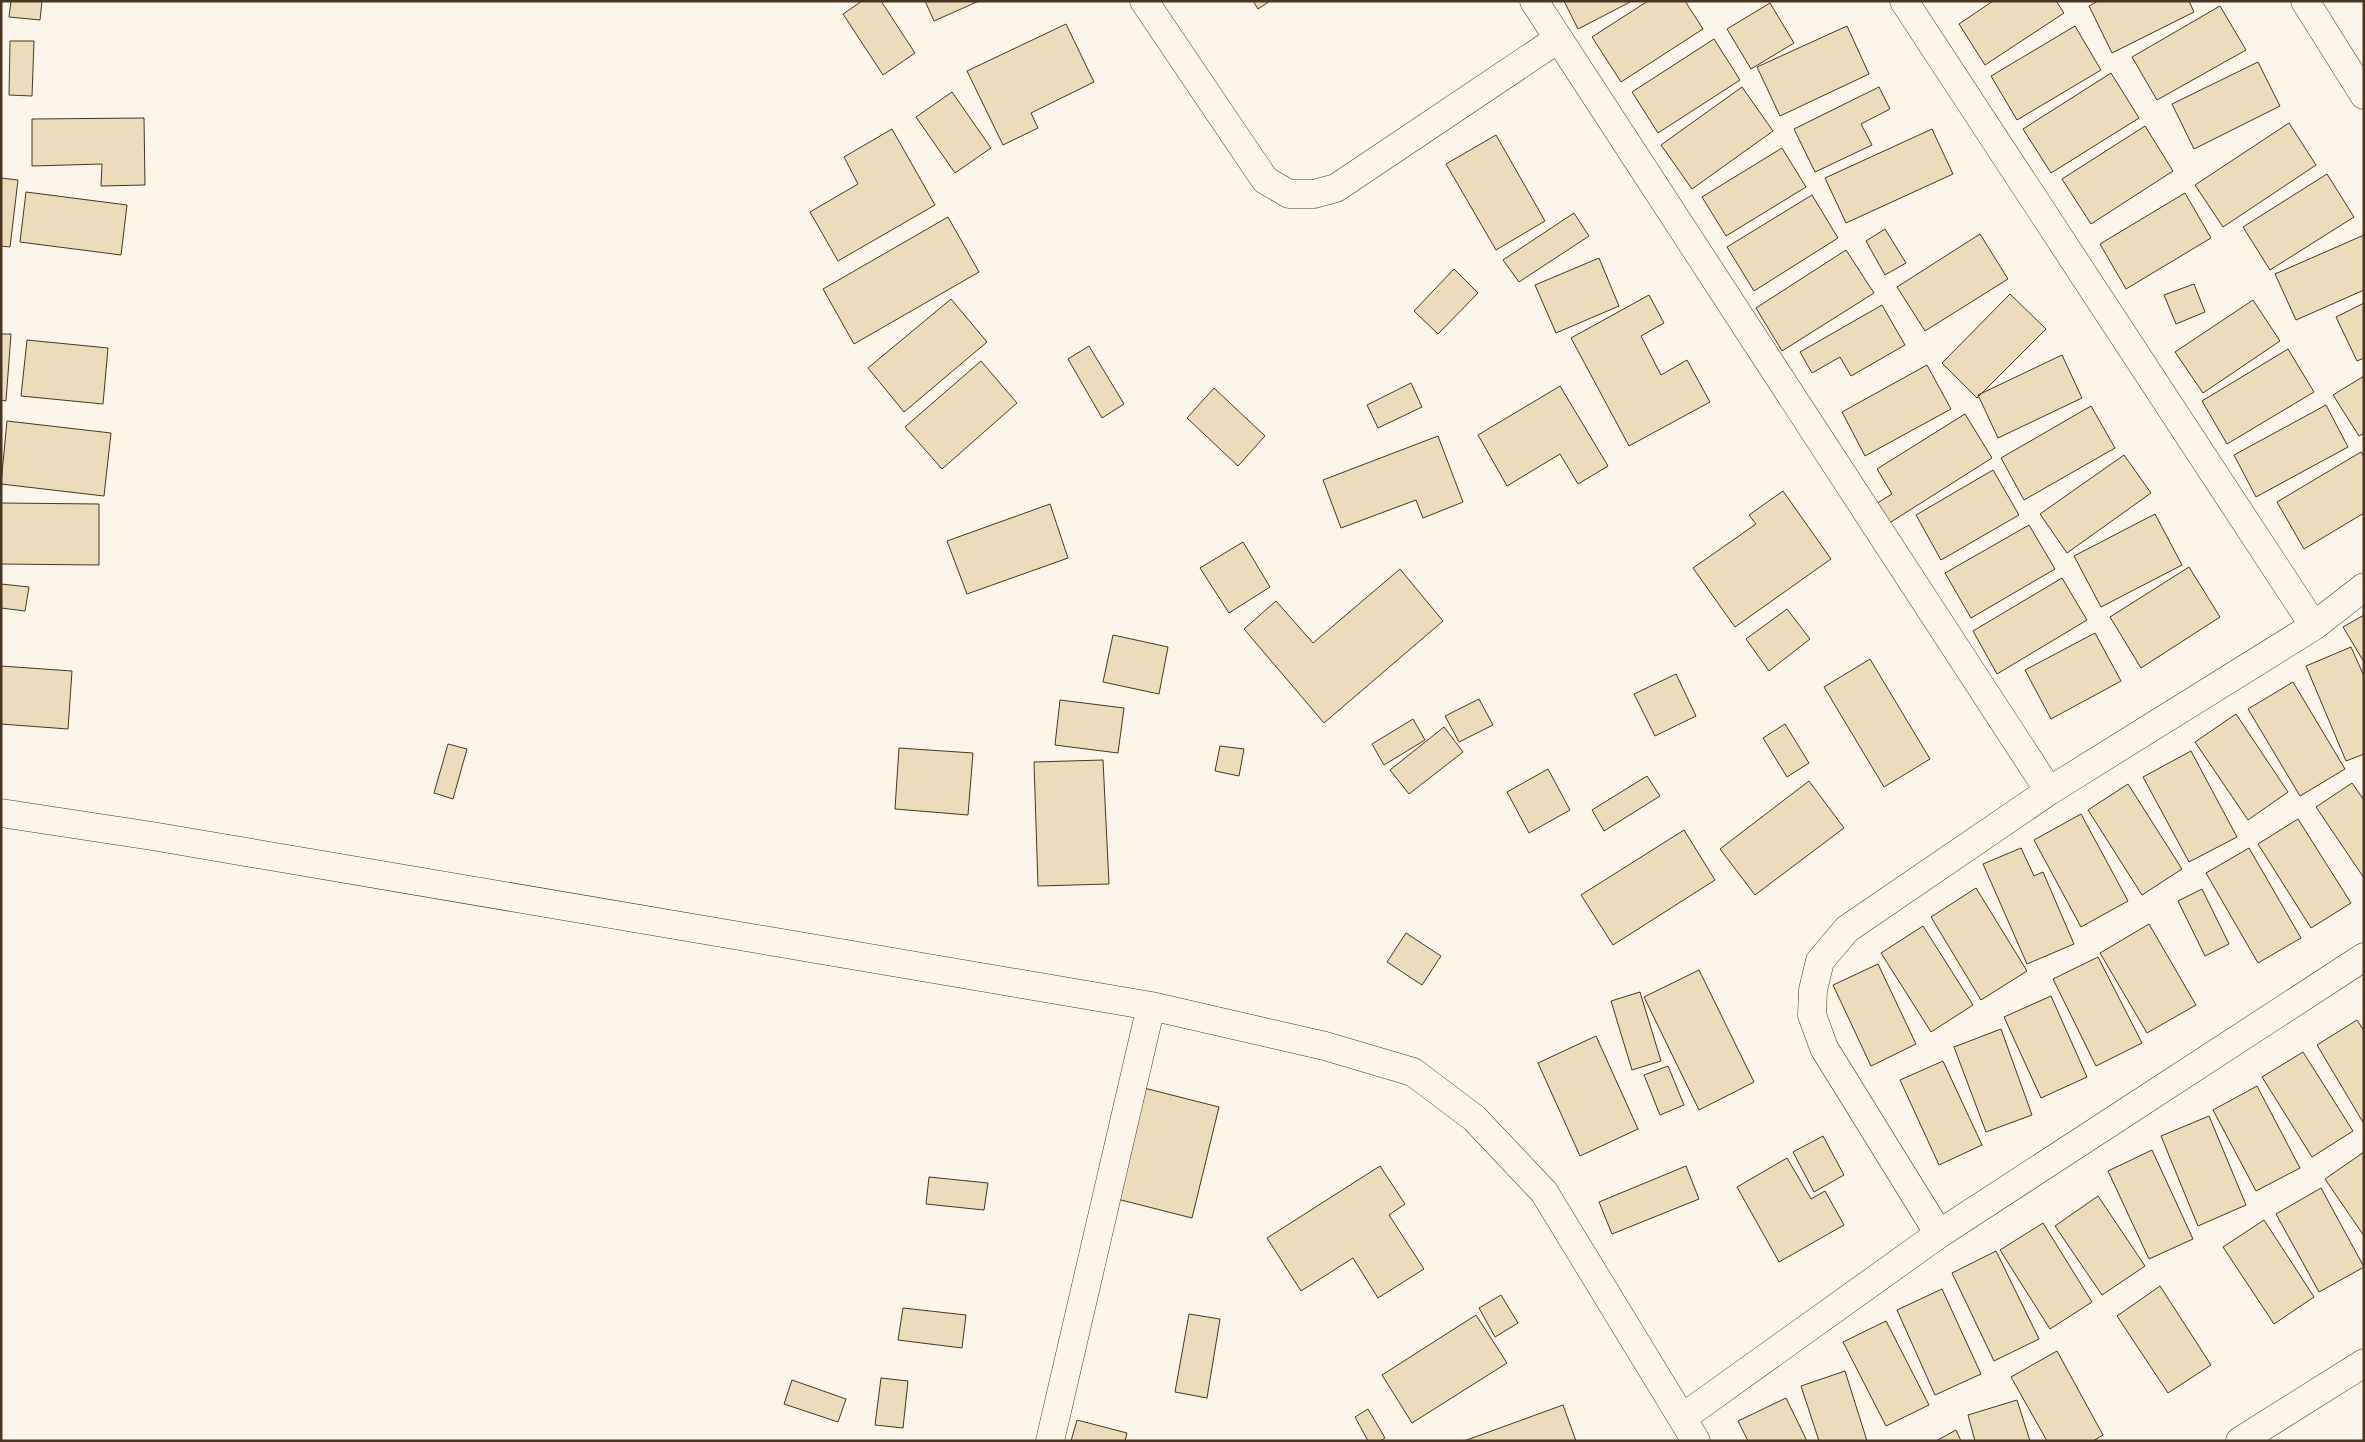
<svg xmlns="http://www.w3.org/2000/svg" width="2365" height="1442" viewBox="0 0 2365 1442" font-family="'Varela Round',sans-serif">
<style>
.building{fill:#ecdcbc;stroke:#4a3520}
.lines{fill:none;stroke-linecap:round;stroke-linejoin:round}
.street-casing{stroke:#4a3520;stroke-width:29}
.street{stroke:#fbf6e9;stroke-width:28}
</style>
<rect width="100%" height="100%" fill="#fbf6e9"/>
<path class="building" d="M11,1H42L40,20L9,17Z
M862,1H881L915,53L883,75L843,14Z
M925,1H979L934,21Z
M1253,1H1270L1258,9Z
M1564,1H1632L1578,29Z
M1648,1H1685L1703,29L1621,82L1592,37Z
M1993,1H2056L2064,13L1985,65L1959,24Z
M2098,1H2189L2194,12L2112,53L2089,6Z
M1770,3L1794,43L1751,69L1727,29Z
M2220,6L2246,50L2157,100L2132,57Z
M1066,24L1094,82L1031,113L1038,128L1003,145L967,71Z
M1847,26L1869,74L1780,116L1757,67Z
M2075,26L2101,70L2017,120L1991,76Z
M1714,39L1740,80L1658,133L1632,92Z
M10,41H34L32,96L9,95Z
M2258,62L2280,106L2194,149L2172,104Z
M2111,73L2139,118L2051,173L2023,129Z
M1742,87L1773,131L1692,189L1661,145Z
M1879,87L1890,109L1861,124L1872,145L1815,172L1794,129Z
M952,92L991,148L955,173L916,117Z
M144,118L145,185L101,186L102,164L32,166V119Z
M2289,123L2316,165L2223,227L2195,185Z
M2145,126L2173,171L2091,224L2062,179Z
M892,129L935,205L838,261L810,212L858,184L844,157Z
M1932,129L1953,174L1846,223L1825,178Z
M1496,135L1545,221L1496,250L1446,164Z
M1782,148L1806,187L1726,236L1702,197Z
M2327,174L2354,217L2270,270L2243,227Z
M1,178L18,180L10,247L1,246Z
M26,192L127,205L121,255L20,242Z
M2185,193L2211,238L2126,289L2100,244Z
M1812,195L1838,238L1754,291L1727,247Z
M1574,213L1589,236L1519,282L1503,260Z
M948,217L979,272L854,344L823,289Z
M1885,229L1906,263L1885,275L1866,241Z
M1980,234L2008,279L1925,331L1897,287Z
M2364,235V290L2296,320L2275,274Z
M1846,250L1874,293L1782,351L1756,308Z
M1599,258L1619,306L1556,333L1535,285Z
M1454,269L1478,293L1438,334L1414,311Z
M2194,284L2205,312L2176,324L2164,295Z
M2010,294L2046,329L1977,398L1942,363Z
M1649,295L1664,323L1641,336L1661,375L1687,360L1710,402L1629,446L1571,338Z
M951,299L987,342L904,412L868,368Z
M2253,300L2280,341L2203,393L2175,352Z
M2364,303V358L2357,361L2336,317Z
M1882,305L1905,345L1851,376L1840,357L1812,373L1800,352Z
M1,334H11L6,401L1,400Z
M27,340L108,348L103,404L21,396Z
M1089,346L1124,404L1102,418L1068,359Z
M2288,349L2314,392L2227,444L2202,401Z
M2062,355L2082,398L1998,438L1978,395Z
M981,361L1017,403L942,469L905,427Z
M1927,365L1951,409L1865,456L1842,412Z
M2364,376V433L2359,436L2333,395Z
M1411,383L1422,407L1378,428L1367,405Z
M1560,386L1608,466L1578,484L1560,454L1507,486L1478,435Z
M1214,388L1265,436L1238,466L1187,418Z
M2326,405L2348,447L2256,497L2234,455Z
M2091,406L2115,448L2024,500L2001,458Z
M1965,414L1992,458L1883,527L1871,507L1892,494L1877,469Z
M7,421L111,433L104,496L1,484Z
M1438,436L1463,502L1423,518L1416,500L1341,528L1323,480Z
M2361,452L2364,457V513L2304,549L2277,502Z
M2124,455L2151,493L2067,553L2040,514Z
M1993,470L2019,515L1941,560L1916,515Z
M1783,491L1831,559L1735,627L1693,568L1756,524L1749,515Z
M1,503L99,504V565L1,564Z
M1050,504L1068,558L967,594L947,541Z
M2155,514L2182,565L2101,607L2074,556Z
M2029,525L2055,569L1971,618L1945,573Z
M1243,542L1270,587L1229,613L1200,568Z
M2189,567L2220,617L2141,668L2110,617Z
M1400,569L1443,621L1324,723L1244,629L1276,601L1313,643Z
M2062,578L2087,620L1997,674L1973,631Z
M1,584L29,587L25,611L1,608Z
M1787,609L1810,639L1769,671L1746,639Z
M2364,615V662L2343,627Z
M2095,633L2121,681L2051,719L2025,670Z
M1113,635L1168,647L1159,694L1103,682Z
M2351,647L2364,676V754L2346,761L2306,666Z
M1870,659L1930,759L1884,787L1824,687Z
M1,666L72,671L68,729L1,724Z
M1676,674L1696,716L1655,736L1634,694Z
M2293,682L2345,769L2300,796L2248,709Z
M1479,699L1493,725L1459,742L1445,716Z
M1060,700L1124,708L1118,753L1055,745Z
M2236,714L2288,792L2248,820L2195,742Z
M1413,719L1425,740L1384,765L1372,744Z
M1785,724L1809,763L1787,777L1763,738Z
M1444,727L1463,752L1409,794L1390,770Z
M448,744L467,749L453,799L434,793Z
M1220,746L1244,749L1239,776L1215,771Z
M899,748L973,753L968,815L895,809Z
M2191,751L2237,837L2189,862L2143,777Z
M1103,760L1109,884L1038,886L1034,762Z
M1548,769L1570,810L1529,833L1507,792Z
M1647,776L1660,796L1604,831L1592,810Z
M1809,781L1844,828L1755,895L1720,849Z
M2352,783L2364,800V878L2316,807Z
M2128,784L2182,869L2142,895L2088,810Z
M2081,814L2128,901L2081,927L2034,840Z
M2298,819L2351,903L2311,928L2258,844Z
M1684,830L1715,880L1613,945L1581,895Z
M2021,848L2034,876L2043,872L2074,944L2027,964L1983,864Z
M2249,848L2301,938L2258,963L2206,873Z
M1976,888L2027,971L1981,1000L1931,917Z
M2202,889L2229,944L2205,956L2178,901Z
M2149,924L2196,1005L2147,1033L2100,953Z
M1923,926L1973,1005L1931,1032L1881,953Z
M1406,933L1441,956L1422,985L1387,962Z
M2098,957L2142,1043L2096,1066L2053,979Z
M1878,964L1916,1044L1871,1066L1833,985Z
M1699,970L1754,1082L1699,1110L1644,997Z
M1640,992L1661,1061L1632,1070L1611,1001Z
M2051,996L2087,1077L2041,1098L2004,1017Z
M2357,1020L2364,1031V1124L2317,1045Z
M2001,1029L2032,1115L1986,1132L1954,1047Z
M1596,1036L1638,1129L1580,1156L1538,1063Z
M2303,1052L2353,1131L2312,1157L2262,1077Z
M1943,1061L1982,1145L1939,1165L1900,1080Z
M1668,1066L1684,1105L1660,1115L1644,1075Z
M2257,1086L2300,1168L2256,1191L2213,1110Z
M1144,1088L1219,1107L1192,1218L1117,1199Z
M2209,1116L2246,1205L2198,1226L2161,1136Z
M1823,1136L1844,1175L1814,1192L1793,1152Z
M2152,1150L2193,1239L2149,1259L2108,1171Z
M2364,1152V1236L2325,1179Z
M1787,1158L1811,1199L1825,1191L1844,1225L1779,1262L1737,1187Z
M1380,1166L1405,1204L1389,1215L1424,1269L1378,1298L1353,1258L1301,1291L1267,1238Z
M1686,1166L1699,1199L1612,1234L1599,1202Z
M929,1177L988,1183L984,1210L926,1204Z
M2321,1188L2364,1267L2319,1292L2276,1214Z
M2098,1196L2145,1266L2102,1295L2055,1226Z
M2264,1220L2314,1297L2274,1324L2223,1247Z
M2043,1223L2092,1302L2050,1329L2000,1250Z
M1996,1251L2039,1339L1994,1361L1952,1273Z
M2160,1286L2211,1365L2168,1393L2117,1316Z
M1942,1289L1981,1374L1935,1395L1897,1310Z
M1501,1295L1518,1323L1495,1337L1479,1308Z
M903,1308L966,1315L962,1348L898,1340Z
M1189,1314L1220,1319L1207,1398L1175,1392Z
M1476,1315L1507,1363L1412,1423L1382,1375Z
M1886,1321L1929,1405L1886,1426L1843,1342Z
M2057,1351L2103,1435L2093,1441H2047L2011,1377Z
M1845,1371L1867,1441H1819L1801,1386Z
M881,1378L908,1381L903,1428L875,1425Z
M792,1380L846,1399L838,1422L784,1404Z
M1786,1398L1807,1441H1748L1738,1421Z
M2017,1400L2030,1441H1975L1968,1415Z
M1563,1405L1576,1441H1464Z
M1368,1409L1385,1438L1380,1441H1368L1355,1417Z
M1077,1420L1127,1433L1125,1441H1071Z
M1956,1430L1961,1441H1936Z"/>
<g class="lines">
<defs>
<path id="street" d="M1144,1L1265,180L1289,194H1314L1336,188L1558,39
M1534,1L2049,791
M1904,1L2314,626
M2305,1L2364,95
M1,813L152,836L1151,1006L1325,1046L1413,1072L1474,1118L1544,1192L1696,1441
M1939,1234L1824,1048L1812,1015L1813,990L1820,961L1847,929L2049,791L2314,626L2364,587
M1682,1418L1939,1234L2364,957
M1050,1441L1151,1006
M2240,1441L2364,1363"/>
</defs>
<use href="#street" class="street-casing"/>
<use href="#street" class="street"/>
</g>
<rect width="2365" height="1442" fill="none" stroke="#4a3520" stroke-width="5"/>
</svg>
